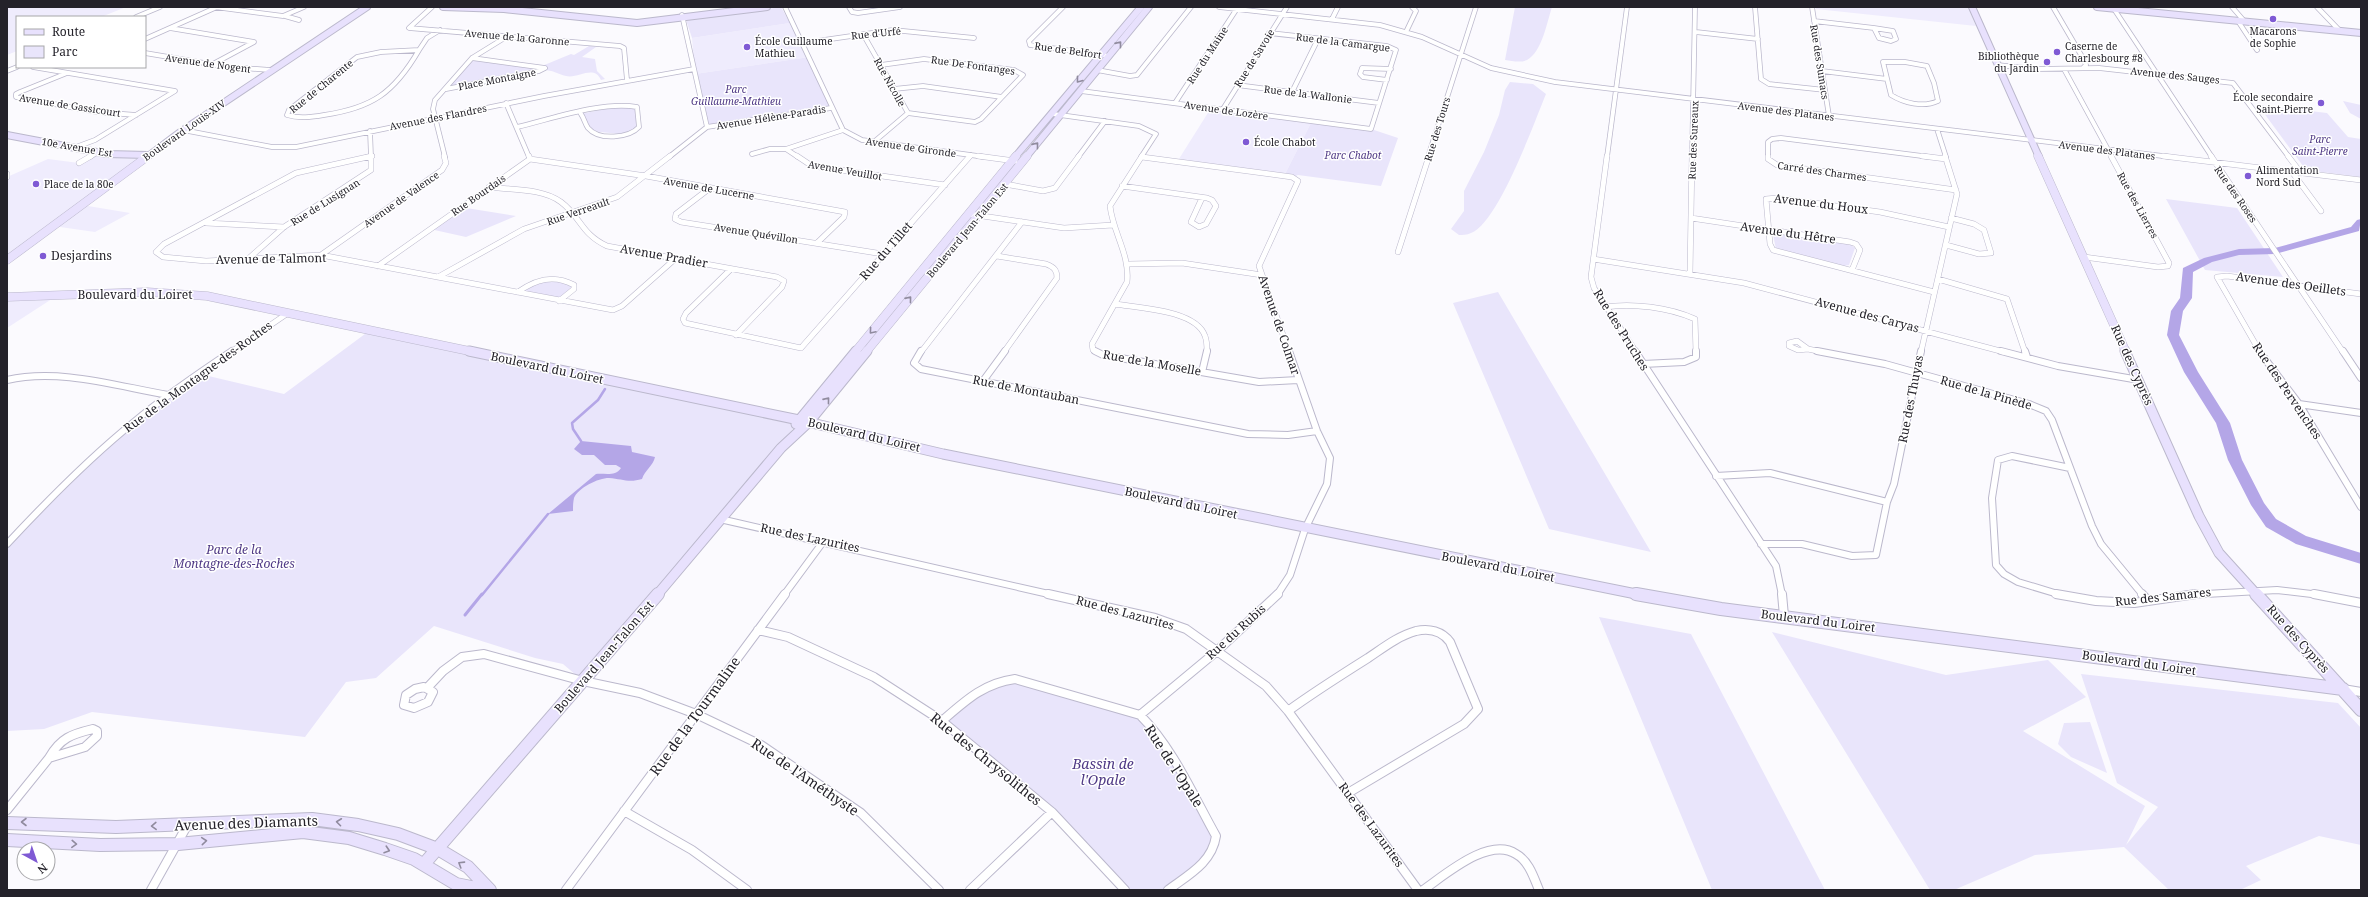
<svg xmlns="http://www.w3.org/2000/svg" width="2368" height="897" viewBox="0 0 2368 897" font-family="'Noto Serif',serif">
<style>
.built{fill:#efecfd}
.green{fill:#e9e5fb}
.water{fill:#b4a6e7}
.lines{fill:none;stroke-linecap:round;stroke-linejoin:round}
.stream-far1{stroke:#b4a6e7;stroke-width:2.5}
.stream{stroke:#b4a6e7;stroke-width:3}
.river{fill:#b4a6e7;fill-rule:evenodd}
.street-far3-casing{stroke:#bbb8cc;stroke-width:5.5}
.street-far2-casing{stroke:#bbb8cc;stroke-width:6}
.street-far1-casing{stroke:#bbb8cc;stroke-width:8}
.street-casing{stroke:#bbb8cc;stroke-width:10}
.secondary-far3-casing{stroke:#bbb8cc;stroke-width:8}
.secondary-far2-casing{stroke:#bbb8cc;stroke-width:9}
.secondary-far1-casing{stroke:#bbb8cc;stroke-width:11}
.secondary-casing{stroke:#bbb8cc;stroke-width:14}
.street-far3{stroke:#fff;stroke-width:4}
.street-far2{stroke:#fff;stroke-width:5}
.street-far1{stroke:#fff;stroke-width:6}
.street{stroke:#fff;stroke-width:8}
.secondary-far3{stroke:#e8e1fd;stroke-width:6}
.secondary-far2{stroke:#e8e1fd;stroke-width:8}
.secondary-far1{stroke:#e8e1fd;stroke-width:9}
.secondary{stroke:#e8e1fd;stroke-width:12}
.oneway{stroke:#908b9e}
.poi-dot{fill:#7f5ad4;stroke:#fff;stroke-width:1.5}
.labels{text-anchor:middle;stroke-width:3;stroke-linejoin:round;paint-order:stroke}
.far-poi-label{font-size:10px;fill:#24222a;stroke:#fff;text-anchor:start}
.far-street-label{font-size:10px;fill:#24222a;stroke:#fff}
.far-park-label{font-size:10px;font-style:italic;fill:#4f3985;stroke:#fff}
.street-label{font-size:12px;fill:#24222a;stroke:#fff}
.poi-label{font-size:12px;fill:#24222a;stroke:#fff;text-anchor:start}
.park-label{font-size:12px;font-style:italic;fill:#4f3985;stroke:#fff}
.near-street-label{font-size:14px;fill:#24222a;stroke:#fff}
.near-park-label{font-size:14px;font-style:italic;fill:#4f3985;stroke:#fff}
</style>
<rect width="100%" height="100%" fill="#fbfafe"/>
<path class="built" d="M7,7H126L101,17H17V51L7,55Z
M1816,7H1968L1976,26L1816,9Z
M790,23L809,57L695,74L692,38Z
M1211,108L1312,121L1285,174L1177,162Z
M98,152L148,155L82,205L130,213L95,232L53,226L7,260V177L48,159L79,163Z
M58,295L7,328V297Z"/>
<path class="green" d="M781,7L790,23L692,38L686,20Z
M1515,7H1552C1547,22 1542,52 1527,60C1521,63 1512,61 1505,60Z
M589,46L596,47L582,57L595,59L597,71L605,79L601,80C594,64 578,79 566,76C558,74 552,70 544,70L446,89L472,58L542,66L571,54L574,55Z
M809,57L831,108L707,127L695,74Z
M1510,82L1533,84L1546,94C1534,123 1498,223 1471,233C1467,235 1462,235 1459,235L1451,229L1464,211V191L1484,152L1499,115L1505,90Z
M2343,101L2361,105V119L2350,113Z
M624,105L635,106L639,127L629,135L591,131L581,114Z
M2258,105L2327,113L2348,137L2361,139V177L2306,170Z
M1312,121L1371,129L1398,138L1381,186L1298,175L1293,177L1285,174Z
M2166,199L2237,208L2283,277L2205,270Z
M460,207L516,216L466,237L430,229Z
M1778,234L1850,244L1855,248L1849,265L1843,266L1776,249L1773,235Z
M547,278L574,285L559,301L518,292Z
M1498,292L1651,552L1549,529L1453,303Z
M369,331L799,420L780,448L583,681L563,664L535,658L434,626L376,678L346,682L305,737L92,712L44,729L7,731V544L113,438L200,374L284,394Z
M1599,617L1691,634L1825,890H1712Z
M1772,632L1946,675L2048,660L2086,697L2023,731L2145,806L2126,845L2158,807L2117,783L2081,674L2338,703L2361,728V845L2319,836L2246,866L2261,880L2240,890H2169L2124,847L2035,855L1954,890H1930Z
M1015,679L1140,715L1150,725L1213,827L1212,852L1168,890H1125L1052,812L942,721L971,695Z
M2090,722L2107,773L2071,757L2058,744L2064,723Z"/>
<path class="water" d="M581,441L631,446L632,452L655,457C653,466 645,470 642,479C629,483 622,479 609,478C598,478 578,488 574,498C573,502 573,507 573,511L548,514L596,474C605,473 615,477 621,468L616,465H605L594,455H582L574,449Z"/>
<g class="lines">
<path class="stream-far1" d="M581,441L573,429L572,423L598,400L605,389
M482,595L548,514"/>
<path class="stream" d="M465,615L482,594"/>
<path class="river" d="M2361,219L2359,231L2275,254L2239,255L2212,262L2193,272L2192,298L2183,311L2179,335L2198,372L2230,423L2242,460L2264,503L2276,519L2306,536L2361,553V564L2296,544L2266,527L2251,505L2228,460L2216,423L2184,372L2167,335L2171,311L2180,298L2183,268L2204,258L2239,249L2275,248L2351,227L2357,220Z"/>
<defs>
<path id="street-far3" d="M215,7L283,16L304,7
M432,7L409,28L620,46L624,48L627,80
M785,7L843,130L862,140L985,157
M849,7L852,12L858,13L900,7
M1063,7L1029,41L1030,45L1109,56
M1219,7L1380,25L1422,37L1491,68L1555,82L2171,157
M1755,7L1761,79L1769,84L1825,90
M1812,7L1829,116
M2053,7L2084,60L2086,65L2083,68
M2232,7L2245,22
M2317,7L2340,31
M2114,9L2212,157
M682,15L707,127L831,108
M285,16L299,20
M136,17L160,7
M1332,19L1338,7
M1814,21L1874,28
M2238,21L2257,50
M170,28L254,42L213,64
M1874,28L1893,31L1896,39L1891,41L1879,38Z
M1406,32L1416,11L1412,7
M1696,32L1758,39
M863,34L908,113L875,141
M145,39L217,7
M803,43L893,30L974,38
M419,50C394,93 372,108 324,115C312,117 299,119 287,115L289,110L357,57L381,52Z
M419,50L427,38L440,30
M145,53L228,67L270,70
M1883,62H1905L1927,66L1934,83L1938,101C1923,108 1904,103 1891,95Z
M881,65L924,59L1014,70L1023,75L981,119L975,122L908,113
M1997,65L2037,69L2099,68L2233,83L2289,157
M33,67L175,91L95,140L76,147
M2064,69L2112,157
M1097,70L1130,76L1137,75L1191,7
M7,71L17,67
M1822,71L1887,79
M67,73L20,92L16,94V97L97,112L136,115
M1387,80L1363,77L1360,74L1362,68L1391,69
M1237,85L1379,103
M446,89L539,71L545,68L472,58
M894,89L923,86L1002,97
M1081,91L1371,129L1396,50L1387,46L1269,33
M1292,92L1318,39
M506,103L529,157
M1175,103L1238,7
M1223,109L1287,7
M1053,114L1139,126L1156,134L1141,157
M517,127C552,119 601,101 637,107L639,127C629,138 599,141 588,128C585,124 584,118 581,114
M1937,129L1946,157
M183,130L272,147H296L544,96L694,69
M370,131L371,157
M752,154L770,149H786
M90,157L98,152
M367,157L372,156
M445,157L433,109L435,100L472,58L506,37
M669,157L707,127
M798,157L786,149L843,130
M969,157L971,155
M1078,157L1105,121
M1428,157L1476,7
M1607,157L1627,7
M1692,157L1695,7
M1768,157V142L1772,139L1781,138L1930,157"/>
<path id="street-far2" d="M372,156L296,173L164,244L156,252L163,257L206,261L321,255L613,310L622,306L675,259
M797,156L812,166L945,185
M978,156L1015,161
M1607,156L1591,277L1594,288L1636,352
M1768,156V159L1777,165L1956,190
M1922,156L1946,159
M2163,156L2361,180
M2211,156L2343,352
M2288,156L2301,173
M1142,157L1292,177L1298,181L1259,266L1289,352
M530,159L646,176L845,212L844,217L817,243
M79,163L91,156
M2292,172L2321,211
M7,174V177
M1005,184L1043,191L1055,188L1079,156
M1122,186L1207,198L1212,200L1216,206L1206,224L1199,227L1191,222L1202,198
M489,187C511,190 542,188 561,202C581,217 581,234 607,246L777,277L784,281L782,287L736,335
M710,188L676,214L675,219L681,222L883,254
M969,214L1064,228L1113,225
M1691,218L1850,242L1856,244L1860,250L1852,270
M206,223L284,227
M1946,245L1979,254L1991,253L1984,230L1974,224L1951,218
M1398,252L1429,156
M321,255L442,170L446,163L444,156
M997,256L1046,264C1054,267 1057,270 1057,278L1004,352
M2084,257L2158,267L2168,266L2169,263L2111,156
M248,259L284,227L371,170V156
M1593,259L1744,283L2004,352
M1129,264L1182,263L1262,275
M378,266L530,159L529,156
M731,269L686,313L683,319L685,323L801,348L970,156
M1690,273L1692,156
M438,277L524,229L617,197L670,156
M1938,279L2007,299L2025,352
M518,292C536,279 554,274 574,285V289L559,301
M1934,292L1773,250L1770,244L1766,199L1777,198L1880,212L1949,227
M1115,304C1139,308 1196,310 1205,336C1207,341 1207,347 1207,352
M1604,307C1633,303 1668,307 1695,319L1696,352
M1797,341L1808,349L1798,350L1789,346V343Z
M1808,349L1822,352
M231,352L288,313
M921,352L1022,222
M1097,352L1093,350L1092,344L1127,282C1130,254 1113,233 1110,206L1142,156
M1921,352L1957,194L1945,156
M2260,352L2217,277L2227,276L2361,294"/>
<path id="street-far1" d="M921,351L914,363L921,369L1248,434L1288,435L1317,431
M1095,351L1103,355L1259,382L1298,380
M1635,351L1776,566L1782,595
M1817,351L1885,364L2029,404L2046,411L2052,420L2092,526L2101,544L2143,595
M2001,351L2058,366L2139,380
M2025,351L2027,357
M2259,351L2299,404L2361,507
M2343,351L2361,378
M1643,364L1684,362L1696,357V351
M1202,372L1207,351
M7,380C59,368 116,386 168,395
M983,381L1005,351
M2299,404L2361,413
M1716,476L1770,473L1887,502
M720,519L1053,595
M7,544C47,501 88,459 134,422C165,396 199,373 232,351
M1761,544H1802L1852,556L1876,555L1887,502L1894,484L1921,351
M784,595L823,542
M1277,595L1290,575L1305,529L1327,484L1330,458L1317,431L1289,351
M2061,595L2018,582L2004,574L1996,565L1992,498L1998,460L2012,456L2070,468
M2188,595L2277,590L2320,595"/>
<path id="street" d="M1048,594L1155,618L1186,629L1266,686L1288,711L1418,890
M1782,594L1784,616
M2056,594L2096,601L2134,603L2196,594
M2142,594L2148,601
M2314,594L2361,603
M758,630L788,637L874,677L942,721L1052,812L1125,890
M424,687L433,692L428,702L414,708L404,705L406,695L415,689Z
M428,687L443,671L462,657L484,654L583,681L640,693L696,714L761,745L861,813L939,890
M2343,689L2361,692
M1288,711C1314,692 1341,675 1368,658C1383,648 1398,636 1416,631C1429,628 1442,631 1450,642L1478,709L1464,724L1348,793
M1140,715L1217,651L1278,594
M942,721C965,701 984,683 1015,679L1140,715C1173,748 1193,795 1216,836C1212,863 1188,875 1168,890
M93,729L97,731V736L85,747L49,758C60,738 72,734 93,729Z
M7,810L49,758
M624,811L692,850L747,890
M151,890L188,824
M566,890L785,594
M970,890L1052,812
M1423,890C1445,875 1489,836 1516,854C1529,861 1534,878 1539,890"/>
<path id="secondary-far3" d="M443,7L504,9L637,23L767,7
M1972,7L2039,157
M2097,7L2361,33
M7,135L107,154L148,155
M147,157L183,130L367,7
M1015,157L1141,7
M1026,157L1149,7"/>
<path id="secondary-far2" d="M2038,156L2126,352
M7,260L148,156
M7,297L147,292L207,296L474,352
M855,352L1016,156
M866,352L1027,156"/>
<path id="secondary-far1" d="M469,351L799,420L943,454L1641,595
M2125,351L2199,516L2219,553L2257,595
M796,424L856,351
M657,595L781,448L809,422L867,351"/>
<path id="secondary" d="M1636,594L1721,609L2343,689
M2256,594L2361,710
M7,823L116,827L312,819L358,825L398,834L438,849L468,867L490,890
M7,840L100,845L178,844L303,832L349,838L385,849L414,859L456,884L486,890
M424,864L658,594"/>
</defs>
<use href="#street-far3" class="street-far3-casing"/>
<use href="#street-far2" class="street-far2-casing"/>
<use href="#street-far1" class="street-far1-casing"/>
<use href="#street" class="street-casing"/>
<use href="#secondary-far3" class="secondary-far3-casing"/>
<use href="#secondary-far2" class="secondary-far2-casing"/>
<use href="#secondary-far1" class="secondary-far1-casing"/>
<use href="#secondary" class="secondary-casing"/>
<use href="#street-far3" class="street-far3"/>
<use href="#street-far2" class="street-far2"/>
<use href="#street-far1" class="street-far1"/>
<use href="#street" class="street"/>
<use href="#secondary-far3" class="secondary-far3"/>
<use href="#secondary-far2" class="secondary-far2"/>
<use href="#secondary-far1" class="secondary-far1"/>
<use href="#secondary" class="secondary"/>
</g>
<defs><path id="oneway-chevron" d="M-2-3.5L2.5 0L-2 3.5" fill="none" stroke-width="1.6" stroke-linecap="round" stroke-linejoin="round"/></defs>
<g class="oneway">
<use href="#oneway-chevron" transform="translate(1119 44) rotate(-51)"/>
<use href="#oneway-chevron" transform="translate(1079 80) rotate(128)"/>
<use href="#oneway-chevron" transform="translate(1036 145) rotate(-51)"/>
<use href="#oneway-chevron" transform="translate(909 299) rotate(-51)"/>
<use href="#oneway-chevron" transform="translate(872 331) rotate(130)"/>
<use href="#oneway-chevron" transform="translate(827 400) rotate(-51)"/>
<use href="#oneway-chevron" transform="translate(24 822) rotate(180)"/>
<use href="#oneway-chevron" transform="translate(339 822) rotate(-173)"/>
<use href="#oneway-chevron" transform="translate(154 826) rotate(178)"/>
<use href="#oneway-chevron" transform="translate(204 841) rotate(-5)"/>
<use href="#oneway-chevron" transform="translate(74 844) rotate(3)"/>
<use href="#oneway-chevron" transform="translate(387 850) rotate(18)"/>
<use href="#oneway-chevron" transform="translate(461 864) rotate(-148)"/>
</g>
<g class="poi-dot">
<circle cx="2273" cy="19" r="4"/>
<circle cx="747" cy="47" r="4"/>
<circle cx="2057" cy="52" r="4"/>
<circle cx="2047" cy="62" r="4"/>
<circle cx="2321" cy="103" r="4"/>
<circle cx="1246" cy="142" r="4"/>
<circle cx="2248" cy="176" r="4"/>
<circle cx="36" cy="184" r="4"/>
<circle cx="43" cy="256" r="4"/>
</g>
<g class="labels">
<g class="far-poi-label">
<text x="2273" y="35" text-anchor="middle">Macarons<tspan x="2273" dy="12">de Sophie</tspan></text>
<text x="755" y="45">École Guillaume<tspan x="755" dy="12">Mathieu</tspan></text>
<text x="2065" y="50">Caserne de<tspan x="2065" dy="12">Charlesbourg #8</tspan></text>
<text x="2039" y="60" text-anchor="end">Bibliothèque<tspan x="2039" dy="12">du Jardin</tspan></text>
<text x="2313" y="101" text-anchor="end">École secondaire<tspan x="2313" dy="12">Saint-Pierre</tspan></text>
<text x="1254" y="146">École Chabot</text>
<text x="2256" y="174">Alimentation<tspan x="2256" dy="12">Nord Sud</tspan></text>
<text x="44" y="188">Place de la 80e</text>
</g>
<g class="far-street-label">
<text transform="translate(876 33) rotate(-6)" y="4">Rue d'Urfé</text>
<text transform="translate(517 37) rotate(5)" y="4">Avenue de la Garonne</text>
<text transform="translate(1343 42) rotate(7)" y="4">Rue de la Camargue</text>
<text transform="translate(1068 50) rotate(8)" y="4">Rue de Belfort</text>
<text transform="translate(1207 55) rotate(-57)" y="4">Rue du Maine</text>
<text transform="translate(1254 58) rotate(-58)" y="4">Rue de Savoie</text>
<text transform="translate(1820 62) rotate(81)" y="4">Rue des Sumacs</text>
<text transform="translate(208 63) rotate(8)" y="4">Avenue de Nogent</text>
<text transform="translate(973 65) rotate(8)" y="4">Rue De Fontanges</text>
<text transform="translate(2175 75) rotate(6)" y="4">Avenue des Sauges</text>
<text transform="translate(497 79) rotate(-11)" y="4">Place Montaigne</text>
<text transform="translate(890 82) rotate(61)" y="4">Rue Nicolle</text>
<text transform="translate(321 86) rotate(-39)" y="4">Rue de Charente</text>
<text transform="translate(1308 94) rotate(7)" y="4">Rue de la Wallonie</text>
<text transform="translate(70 105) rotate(9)" y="4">Avenue de Gassicourt</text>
<text transform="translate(1226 110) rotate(8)" y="4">Avenue de Lozère</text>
<text transform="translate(1786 111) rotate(7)" y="4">Avenue des Platanes</text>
<text transform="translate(438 117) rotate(-11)" y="4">Avenue des Flandres</text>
<text transform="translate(771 117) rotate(-9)" y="4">Avenue Hélène-Paradis</text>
<text transform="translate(1437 129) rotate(-73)" y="4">Rue des Tours</text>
<text transform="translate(184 130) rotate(-35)" y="4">Boulevard Louis-XIV</text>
<text transform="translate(1693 140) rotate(-88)" y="4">Rue des Sureaux</text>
<text transform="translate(77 147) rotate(10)" y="4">10e Avenue Est</text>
<text transform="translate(911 147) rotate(8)" y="4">Avenue de Gironde</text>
<text transform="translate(2107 150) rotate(7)" y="4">Avenue des Platanes</text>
<text transform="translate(845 170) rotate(10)" y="4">Avenue Veuillot</text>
<text transform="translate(1822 171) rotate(8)" y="4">Carré des Charmes</text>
<text transform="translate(709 188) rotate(10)" y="4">Avenue de Lucerne</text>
<text transform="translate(2236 194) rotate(55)" y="4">Rue des Roses</text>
<text transform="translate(478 195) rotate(-35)" y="4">Rue Bourdais</text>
<text transform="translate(401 199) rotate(-35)" y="4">Avenue de Valence</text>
<text transform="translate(325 202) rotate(-32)" y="4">Rue de Lusignan</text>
<text transform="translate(2138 205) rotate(61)" y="4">Rue des Lierres</text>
<text transform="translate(578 211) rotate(-19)" y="4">Rue Verreault</text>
<text transform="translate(967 230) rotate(-50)" y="4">Boulevard Jean-Talon Est</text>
<text transform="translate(756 233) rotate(9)" y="4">Avenue Quévillon</text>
</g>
<g class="far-park-label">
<text x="736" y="93">Parc<tspan x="736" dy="12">Guillaume-Mathieu</tspan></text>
<text x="2320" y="143">Parc<tspan x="2320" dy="12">Saint-Pierre</tspan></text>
<text x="1353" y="159">Parc Chabot</text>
</g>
<g class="street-label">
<text transform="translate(1821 204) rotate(7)" y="4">Avenue du Houx</text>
<text transform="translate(1788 233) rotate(8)" y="4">Avenue du Hêtre</text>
<text transform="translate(886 251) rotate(-49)" y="4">Rue du Tillet</text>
<text transform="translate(664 256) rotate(10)" y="4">Avenue Pradier</text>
<text transform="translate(271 259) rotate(-1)" y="4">Avenue de Talmont</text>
<text transform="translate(2291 284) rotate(8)" y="4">Avenue des Oeillets</text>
<text x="135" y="299">Boulevard du Loiret</text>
<text transform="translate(1867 315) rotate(15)" y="4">Avenue des Caryas</text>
<text transform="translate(1279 325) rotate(71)" y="4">Avenue de Colmar</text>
<text transform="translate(1621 330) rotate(58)" y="4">Rue des Pruches</text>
<text transform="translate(1152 363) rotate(10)" y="4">Rue de la Moselle</text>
<text transform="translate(2132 365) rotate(66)" y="4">Rue des Cyprès</text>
<text transform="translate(547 368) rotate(12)" y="4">Boulevard du Loiret</text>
<text transform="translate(198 377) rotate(-36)" y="4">Rue de la Montagne-des-Roches</text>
<text transform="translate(1026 390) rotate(11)" y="4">Rue de Montauban</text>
<text transform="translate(2287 391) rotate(56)" y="4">Rue des Pervenches</text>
<text transform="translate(1986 393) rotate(16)" y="4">Rue de la Pinède</text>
<text transform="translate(1911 399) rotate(-79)" y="4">Rue des Thuyas</text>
<text transform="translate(864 435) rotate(13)" y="4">Boulevard du Loiret</text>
<text transform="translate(1181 503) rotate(12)" y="4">Boulevard du Loiret</text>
<text transform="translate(810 538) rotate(12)" y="4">Rue des Lazurites</text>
<text transform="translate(1498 567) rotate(11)" y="4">Boulevard du Loiret</text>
<text transform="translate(2163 597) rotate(-6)" y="4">Rue des Samares</text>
<text transform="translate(1125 613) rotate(15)" y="4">Rue des Lazurites</text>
<text transform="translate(1818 621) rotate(7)" y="4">Boulevard du Loiret</text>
<text transform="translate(1236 632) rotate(-42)" y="4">Rue du Rubis</text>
<text transform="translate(2298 639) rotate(48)" y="4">Rue des Cyprès</text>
<text transform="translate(604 657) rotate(-49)" y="4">Boulevard Jean-Talon Est</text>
<text transform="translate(2139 663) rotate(8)" y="4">Boulevard du Loiret</text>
<text transform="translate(1371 825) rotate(54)" y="4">Rue des Lazurites</text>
</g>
<g class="poi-label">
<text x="51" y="260">Desjardins</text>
</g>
<g class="park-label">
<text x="234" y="554">Parc de la<tspan x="234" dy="14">Montagne-des-Roches</tspan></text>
</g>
<g class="near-street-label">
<text transform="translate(695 716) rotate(-54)" y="5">Rue de la Tourmaline</text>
<text transform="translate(986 759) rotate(39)" y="5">Rue des Chrysolithes</text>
<text transform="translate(1174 766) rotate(57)" y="5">Rue de l'Opale</text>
<text transform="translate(805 777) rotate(34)" y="5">Rue de l'Améthyste</text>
<text transform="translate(246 823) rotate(-2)" y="5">Avenue des Diamants</text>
</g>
<g class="near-park-label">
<text x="1103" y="769">Bassin de<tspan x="1103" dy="16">l'Opale</tspan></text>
</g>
</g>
<rect width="2368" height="897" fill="none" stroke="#24222a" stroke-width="16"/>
<rect x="16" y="16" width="130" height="52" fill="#ffffff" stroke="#a7a7aa"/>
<rect x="24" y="29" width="20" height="6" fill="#e8e1fd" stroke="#a7a7aa"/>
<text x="52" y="36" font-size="12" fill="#24222a">Route</text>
<rect x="24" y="46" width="20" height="12" fill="#e9e5fb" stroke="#a7a7aa"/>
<text x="52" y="56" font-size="12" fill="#24222a">Parc</text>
<g transform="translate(36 861) rotate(140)"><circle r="19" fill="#ffffff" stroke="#a7a7aa"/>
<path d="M0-3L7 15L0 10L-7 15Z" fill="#7f5ad4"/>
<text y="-6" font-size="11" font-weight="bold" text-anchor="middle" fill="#24222a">N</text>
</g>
</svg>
